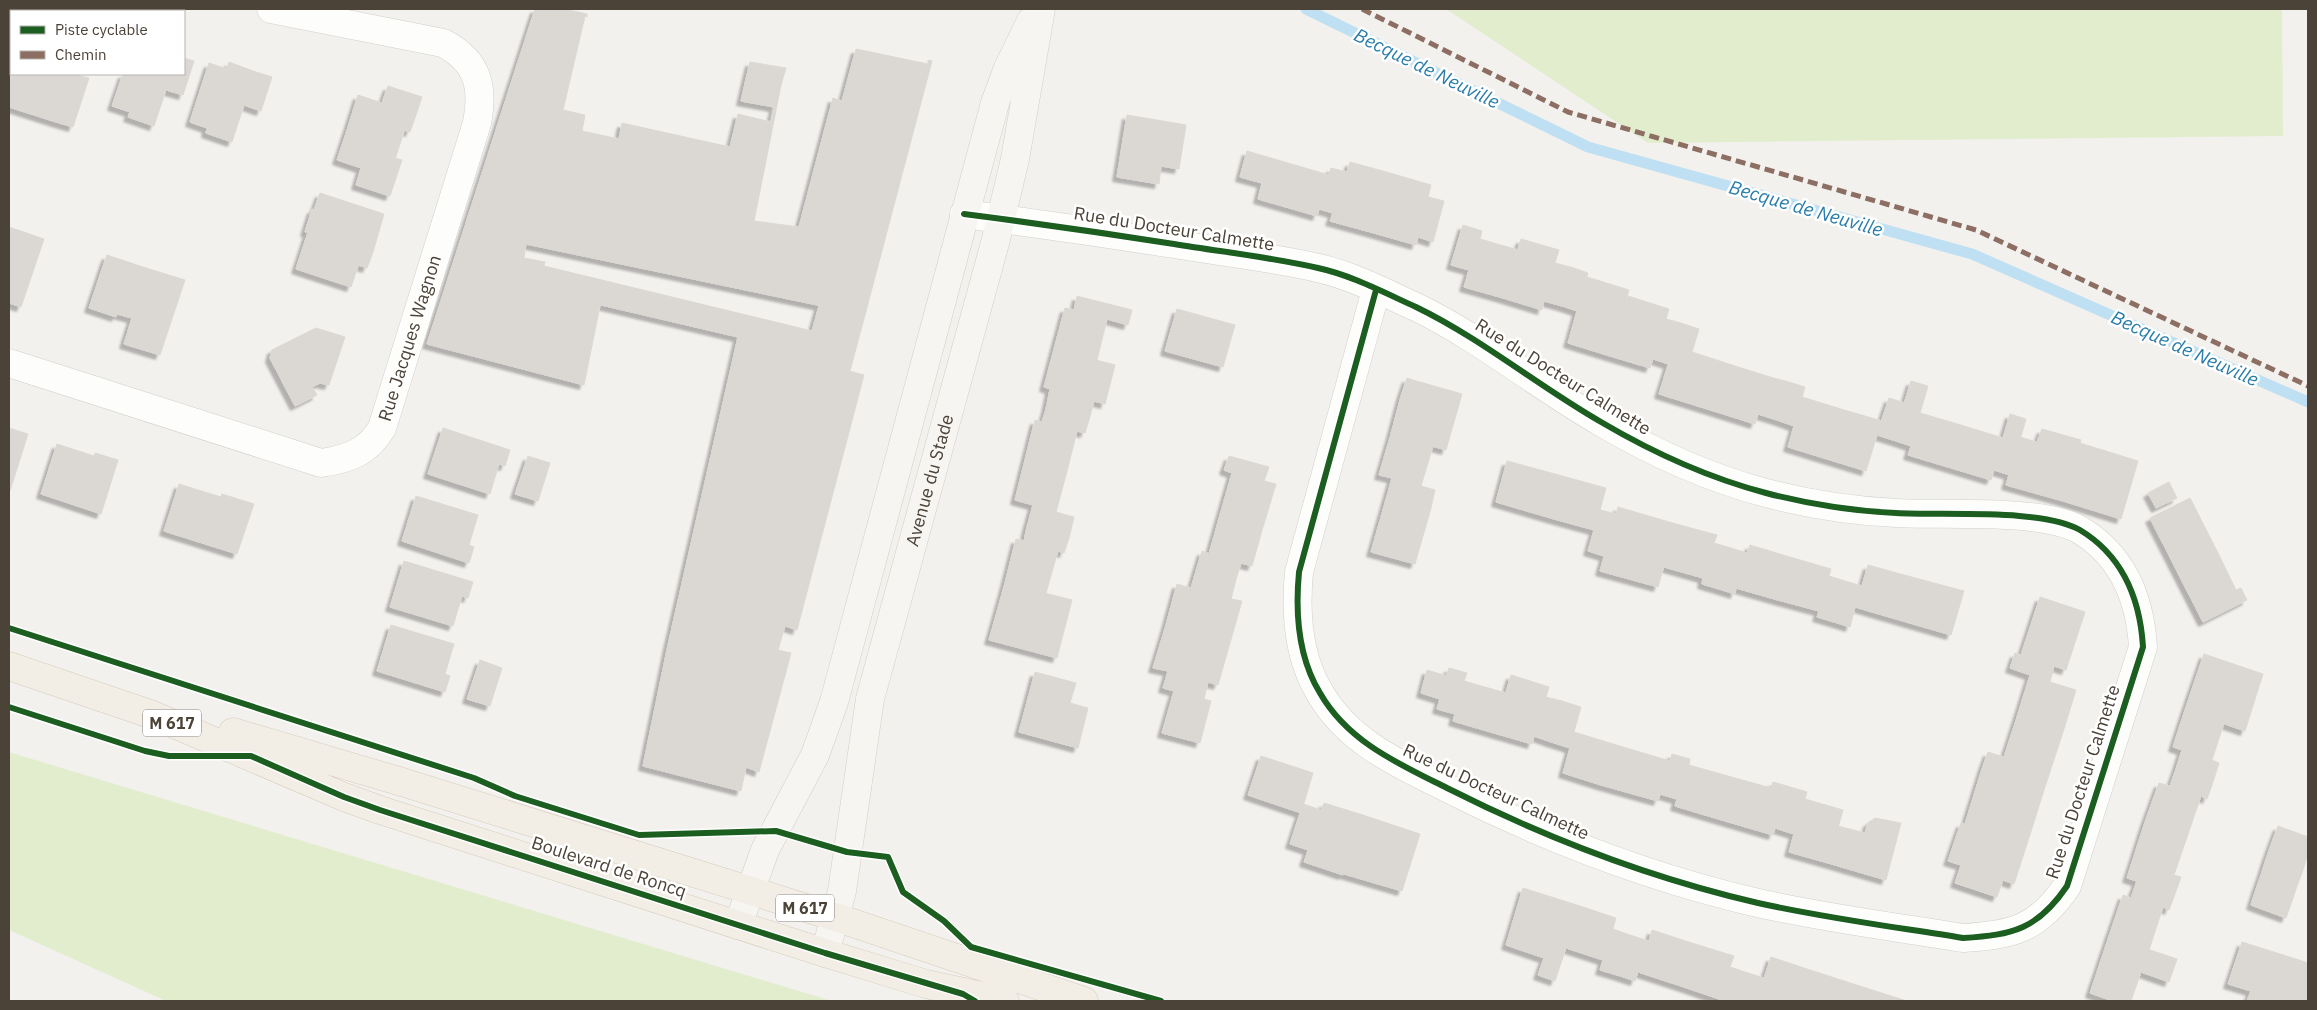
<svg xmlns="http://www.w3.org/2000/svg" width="2317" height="1010" viewBox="0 0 2317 1010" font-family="'IBM Plex Sans',sans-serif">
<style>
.green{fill:#e2edce}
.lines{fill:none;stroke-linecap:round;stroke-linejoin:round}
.stream{stroke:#bee0f2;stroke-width:11}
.building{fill:#dbd8d4;stroke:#dcd8d3;filter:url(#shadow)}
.street-casing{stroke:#d1cfcb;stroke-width:29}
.secondary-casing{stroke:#d2cec5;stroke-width:29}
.primary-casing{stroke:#d6ccbb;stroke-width:29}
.street{stroke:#fdfdfc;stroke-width:28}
.secondary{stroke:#f7f5f1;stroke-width:28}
.primary{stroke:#f2eee6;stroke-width:28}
.quiet{stroke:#8d6e63;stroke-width:5;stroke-dasharray:10 5;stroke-linecap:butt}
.cycleway-casing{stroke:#fff;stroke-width:9}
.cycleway{stroke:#1b5e20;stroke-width:6}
.labels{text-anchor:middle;stroke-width:5;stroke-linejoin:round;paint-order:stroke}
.shield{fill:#fff;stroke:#817b74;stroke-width:1}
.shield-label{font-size:16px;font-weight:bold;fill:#4b4238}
.street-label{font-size:18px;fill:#4b4238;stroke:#fff}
.water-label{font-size:19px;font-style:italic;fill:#2a7daa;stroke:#fff}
</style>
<defs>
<filter id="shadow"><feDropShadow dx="-4.5" dy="4.5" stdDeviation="1" flood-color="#0004"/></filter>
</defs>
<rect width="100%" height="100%" fill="#f3f1ee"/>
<path class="green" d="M1446,9H2282L2283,136L1648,143Z
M9,752L832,1001H166L9,930Z"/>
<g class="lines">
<path class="stream" d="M1306,9L1588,147L1972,254L2308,402"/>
</g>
<path class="building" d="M535,9H564L587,14V17L585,16L563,110L585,115L582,131L619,139L622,123L730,147L738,114L771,122L774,107L741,101L746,79L781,85L754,221L799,227L833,98L842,101L856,49L928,64V60L932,61L865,315L526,244L524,258L545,262L537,290L600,306L584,385L427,344Z
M9,53L11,54V74H72L56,122L9,107Z
M184,58L194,61L183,95L166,90L154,126L128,117L130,112L112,106L123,74H184Z
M229,62L253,71L251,77L227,69Z
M750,62L786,68L781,85L746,79Z
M209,63L251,77L253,71L272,77L261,111L244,105L232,142L206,133L207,128L190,122Z
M72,74L89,78L73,127L56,122Z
M388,86L422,97L416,115L410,113L400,144L348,127L358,95L382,103Z
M410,113L416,115L410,132L404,130Z
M1127,115L1186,125L1179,169L1161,166L1159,184L1117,177Z
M348,127L400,144L390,175L396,178L390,196L356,185L361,168L337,160Z
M1247,151L1329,175L1317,216L1258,199L1262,183L1240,177Z
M395,158L402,160L396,178L390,175Z
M1350,162L1390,173L1374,233L1330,221L1333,213L1319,209L1331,168L1347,172Z
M1390,173L1431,185L1428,197L1444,201L1433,242L1418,237L1416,245L1374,233Z
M320,193L384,214L373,252L364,249L351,287L296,269L308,232H305L312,209L314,210Z
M1463,225L1482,231L1480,239L1518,250L1503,298L1464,287L1469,270L1451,265Z
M9,227L44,239L21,307L9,303Z
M1521,239L1559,250L1555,263L1574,268L1562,306L1544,301L1542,310L1503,298Z
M364,249L373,252L367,268L358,265Z
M107,255L146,268L140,271L105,260Z
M105,260L140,271L146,268L185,280L160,355L124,344L132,318L117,314L116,317L89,308Z
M544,266L812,331L819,306L865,315L850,371L820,363L793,476L780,473L789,441L732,428L684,649L668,645L738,337L537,290Z
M1574,268L1588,273L1580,301L1622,314L1610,356L1568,343L1577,311L1562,306Z
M1587,277L1629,290L1622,314L1580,301Z
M1077,296L1132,310L1128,325L1107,319L1097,360L1054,349L1065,308L1074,310Z
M1628,296L1669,309L1666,319L1681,323L1668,364L1653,359L1650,368L1610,356Z
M1177,309L1235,325L1223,367L1165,351Z
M1681,323L1699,329L1690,359L1730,371L1717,412L1659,394Z
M316,328L345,337L329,385L320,383L312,387L317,395L295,406L270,358L272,350Z
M1054,349L1115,365L1105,404L1094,401L1089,420L1046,409L1050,389L1044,387Z
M1692,352L1732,365L1730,371L1690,359Z
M820,363L864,375L797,630L785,626L778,650L791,653L759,772L746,767L741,791L643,766L668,645L684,649L732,428L789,441L780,473L793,476Z
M1732,365L1770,377L1769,383L1730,371Z
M1730,371L1769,383L1770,377L1789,382L1777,420L1758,414L1755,424L1717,412Z
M1407,378L1413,380L1407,398L1401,396Z
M1413,380L1462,394L1446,450L1391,434L1401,396L1407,398Z
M1911,381L1928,386L1920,413L1961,425L1948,467L1908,455L1911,446L1893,440Z
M1789,382L1805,387L1800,404L1840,416L1827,459L1788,447L1794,426L1777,420Z
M1802,397L1841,409L1840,416L1800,404Z
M1889,398L1905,403L1893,440L1877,435L1866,471L1827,459L1840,416L1879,428Z
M1046,409L1089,420L1085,433L1077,431L1066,475L1024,464L1035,420L1042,422Z
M1841,409L1882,421L1879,428L1840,416Z
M2010,414L2026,419L2010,475L1994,470L1991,480L1948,467L1961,425L2003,438Z
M9,428L28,434L10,491H9Z
M443,428L510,450L505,466L499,464L490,494L428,474Z
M2042,429L2081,440L2063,501L2006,485L2020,437L2037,442Z
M1391,434L1433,446L1421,486L1435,490L1431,508L1387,496L1392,478L1379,475Z
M2080,443L2138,461L2121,519L2063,501Z
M57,444L94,456L95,453L118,460L101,514L41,494Z
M528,456L550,463L538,501L515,494Z
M1229,456L1269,467L1264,481L1276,484L1263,527L1220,515L1232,473L1224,470Z
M1507,461L1566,477L1554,519L1496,502Z
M1024,464L1066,475L1056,512L1074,517L1069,538L1027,527L1033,505L1015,500Z
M1566,477L1606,488L1600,510L1616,514L1604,556L1588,551L1594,530L1554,519Z
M2169,482L2177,498L2156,508L2148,493Z
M179,484L221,497L222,494L254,504L237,554L164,531Z
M416,496L478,515L469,545L474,547L469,563L402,541Z
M1387,496L1431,508L1415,564L1371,552Z
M2190,498L2217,551L2177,571L2150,518Z
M1618,507L1676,524L1658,587L1600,571Z
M1220,515L1263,527L1252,566L1241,563L1235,583L1196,571L1202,551L1209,554Z
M1676,524L1717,535L1714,543L1731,548L1719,589L1702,584L1703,578L1664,567Z
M1027,527L1069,538L1064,553L1058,551L1046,593L1005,583L1016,539L1024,541Z
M1750,545L1790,557L1778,600L1736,588L1735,594L1719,589L1731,548L1747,553Z
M2217,551L2236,590L2241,588L2247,600L2203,622L2177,571Z
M1790,557L1831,569L1829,576L1845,581L1834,622L1817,617L1819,611L1778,600Z
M404,561L473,582L468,598L462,596L453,626L390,607Z
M1868,565L1908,576L1896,619L1855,607L1850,627L1834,622L1845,581L1862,586Z
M1196,571L1235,583L1231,599L1242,601L1230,643L1166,625L1177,584L1191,588Z
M1908,576L1964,591L1951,635L1896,619Z
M1005,583L1072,600L1057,658L997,642L1003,621L995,619Z
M2040,597L2085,612L2066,670L2021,655Z
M995,619L1003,621L997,642L989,640Z
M391,625L454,644L445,674L450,676L445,692L377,671Z
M1166,625L1230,643L1218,685L1208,682L1204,699L1163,688L1168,671L1153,668Z
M2015,653L2054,666L2050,682L2076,690L2063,732L2017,717L2030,675L2010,668Z
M2204,654L2263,674L2245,731L2185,710Z
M480,660L502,668L490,706L467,699Z
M1449,668L1467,673L1464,681L1506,693L1494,733L1453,721L1455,714L1437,709Z
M1427,670L1447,676L1440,699L1421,693Z
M1035,672L1076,683L1070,703L1088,708L1078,748L1019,732Z
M1511,675L1549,687L1546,697L1562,701L1551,742L1534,736L1532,744L1494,733Z
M1174,691L1211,701L1200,743L1162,733Z
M1562,701L1581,707L1574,732L1613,744L1601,785L1563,773L1570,748L1551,742Z
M2185,710L2224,723L2212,760L2219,763L2213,782L2176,769L2182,750L2173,747Z
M2017,717L2063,732L2044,790L1982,769L1988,752L2004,757Z
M1613,744L1670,761L1658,801L1601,785Z
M1672,754L1690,759L1689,765L1728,776L1715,818L1675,806L1677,799L1660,794Z
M1261,756L1313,773L1301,813L1248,795Z
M1982,769L2044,790L2027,844L1965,824Z
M2176,769L2213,782L2207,799L2201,796L2187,837L2145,822L2159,783L2170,786Z
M1728,776L1771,788L1773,782L1787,786L1773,835L1715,818Z
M1787,786L1807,792L1805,799L1843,810L1828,863L1789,852L1794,834L1775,828Z
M1324,803L1363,815L1343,875L1304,862L1308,850L1290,844L1303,804L1321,810Z
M1363,815L1420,834L1402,891L1344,874Z
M1875,818L1901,823L1886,880L1828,863L1838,826L1865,833L1868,823Z
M2145,822L2187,837L2174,875L2181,877L2175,894L2127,878Z
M1961,823L2027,844L2014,884L2003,880L1997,897L1955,883L1961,865L1948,861Z
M2278,826L2308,837V853L2272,842Z
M2272,842L2308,853L2303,870L2266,859Z
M2266,859L2303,870L2297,886L2261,875Z
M2261,875L2297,886L2292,901L2256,889Z
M2137,881L2175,894L2169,910L2163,907L2149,950L2109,936L2123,895L2131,898Z
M1523,888L1580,906L1555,981L1538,975L1544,958L1506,945Z
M2256,889L2292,901L2286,918L2251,905Z
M1580,906L1616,918L1613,929L1630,935L1617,975L1600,970L1603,960L1566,948Z
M1652,930L1692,943L1678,985L1638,972L1635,981L1617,975L1630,935L1649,941Z
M2109,936L2177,959L2169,982L2141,972L2131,1001H2113L2090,993Z
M2242,942L2299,960L2286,1001H2247L2251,991L2228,984Z
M1692,943L1734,956L1730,967L1745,972L1736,1001H1719V999L1678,985Z
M1771,957L1807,969L1797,1001L1757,999L1756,1001H1736L1745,972L1764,978Z
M2299,960L2308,963V1001H2286Z
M1807,969L1866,988L1861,1001H1797Z
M1866,988L1907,1001H1861Z"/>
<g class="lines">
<defs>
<g id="street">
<path d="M964,214C1034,223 1104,233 1174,244C1222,252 1270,257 1318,268C1351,275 1385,293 1416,307C1482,339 1538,386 1601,422C1652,452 1709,478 1766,493C1808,504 1853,511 1896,513C1943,516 2042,508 2080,530C2123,556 2140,598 2143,647L2067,886C2038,929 2013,935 1963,938C1895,927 1825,918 1758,903C1650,878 1546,838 1447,788C1399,764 1348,742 1320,693C1298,657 1295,614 1299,572L1376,290"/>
<path id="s1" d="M9,363L321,463C349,459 368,452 382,428L477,123C484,87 478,61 443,43L271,9"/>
</g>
<g id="secondary">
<path d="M738,925L765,850L815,755L834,702L995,103L1008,68L1031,21"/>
<path id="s2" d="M825,953L842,891L870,699L995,243L1015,159L1041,9"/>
</g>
<path id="primary" d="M9,666L153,715L344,797L380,810L825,953L926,984L1005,1001
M233,732L402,782L835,917L1084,1001"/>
</defs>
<use href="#street" class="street-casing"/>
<use href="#secondary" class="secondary-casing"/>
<use href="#primary" class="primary-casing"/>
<use href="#street" class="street"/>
<use href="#secondary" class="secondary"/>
<use href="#primary" class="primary"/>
<path class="quiet" d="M1362,9L1568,112L1976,230L2308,386"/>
<defs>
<path id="cycleway" d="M964,214C1034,223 1104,233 1174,244C1222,252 1270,257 1318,268C1351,275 1385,293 1416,307C1482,339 1538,386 1601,422C1652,452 1709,478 1766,493C1808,504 1853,511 1896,513C1943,516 2042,508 2080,530C2123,556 2140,598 2143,647L2067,886C2038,929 2013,935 1963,938C1895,927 1825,918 1758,903C1650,878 1546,838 1447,788C1399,764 1348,742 1320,693C1298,657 1295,614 1299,572L1376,290
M9,628L474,778L515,796L639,835L776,831L847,852L888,857L903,892L944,921L971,947L1161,1001
M9,707L145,751L169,756H251L344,797L380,810L825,953L963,994L975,1001"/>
</defs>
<use href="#cycleway" class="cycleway-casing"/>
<use href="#cycleway" class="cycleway"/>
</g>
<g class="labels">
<g class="shield">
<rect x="143" y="709.5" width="58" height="27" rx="4"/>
<rect x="776" y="894.5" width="58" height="27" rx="4"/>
</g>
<g class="shield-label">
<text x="172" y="729">M 617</text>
<text x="805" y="914">M 617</text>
</g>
<g class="street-label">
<text transform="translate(1174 229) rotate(9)" y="6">Rue du Docteur Calmette</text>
<text dy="6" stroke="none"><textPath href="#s1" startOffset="495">Rue Jacques Wagnon</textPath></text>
<text transform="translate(1563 377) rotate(32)" y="6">Rue du Docteur Calmette</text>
<text dy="6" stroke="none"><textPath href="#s2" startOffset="485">Avenue du Stade</textPath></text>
<text transform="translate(2083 782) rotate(-72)" y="6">Rue du Docteur Calmette</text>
<text transform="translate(1496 792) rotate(25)" y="6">Rue du Docteur Calmette</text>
<text transform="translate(609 867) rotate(18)" y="6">Boulevard de Roncq</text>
</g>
<g class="water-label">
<text transform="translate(1427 68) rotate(26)" y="7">Becque de Neuville</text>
<text transform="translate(1806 208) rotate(16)" y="7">Becque de Neuville</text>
<text transform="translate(2185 348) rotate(24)" y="7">Becque de Neuville</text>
</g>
</g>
<rect width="2317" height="1010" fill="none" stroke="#4b4238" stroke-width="20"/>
<rect x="10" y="10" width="175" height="65" fill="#ffffff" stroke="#b7b3af"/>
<rect x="20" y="26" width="25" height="8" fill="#1b5e20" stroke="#b7b3af"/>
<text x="55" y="35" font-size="15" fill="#4b4238">Piste cyclable</text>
<rect x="20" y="51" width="25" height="8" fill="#8d6e63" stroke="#b7b3af"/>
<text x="55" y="60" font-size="15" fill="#4b4238">Chemin</text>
</svg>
